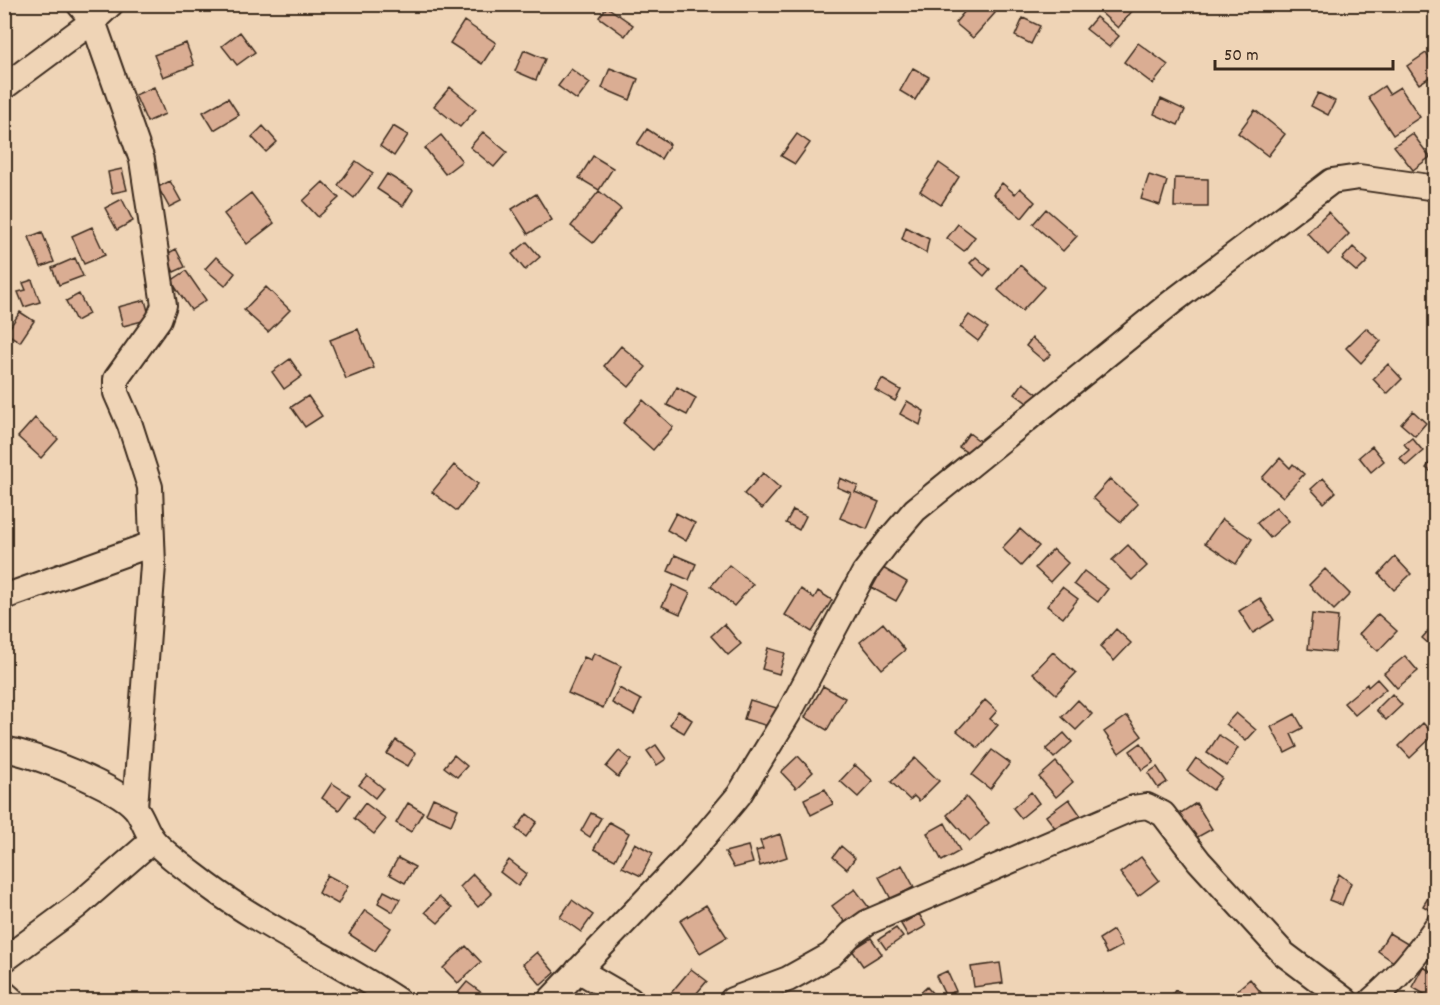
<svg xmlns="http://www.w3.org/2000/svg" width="1440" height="1005" viewBox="0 0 1440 1005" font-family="Dekko,sans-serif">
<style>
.building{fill:#daad93;stroke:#3b2a1e;stroke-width:1.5}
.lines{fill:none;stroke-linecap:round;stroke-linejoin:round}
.minor-casing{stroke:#3b2a1e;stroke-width:28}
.minor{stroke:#efd4b6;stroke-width:24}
</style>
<rect width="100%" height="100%" fill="#efd4b6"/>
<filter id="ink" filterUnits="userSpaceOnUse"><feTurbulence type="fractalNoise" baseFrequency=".0167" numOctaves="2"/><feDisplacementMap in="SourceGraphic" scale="12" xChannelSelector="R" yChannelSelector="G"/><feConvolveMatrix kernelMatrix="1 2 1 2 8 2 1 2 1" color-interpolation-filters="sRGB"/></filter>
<g filter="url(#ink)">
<path class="building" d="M971,4H985L995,13L973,38L955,23Z
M1103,4H1138L1118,28L1098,10Z
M607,7L633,25L625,36L599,17Z
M1096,17L1119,36L1109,47L1086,29Z
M1023,18L1040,26L1031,44L1015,36Z
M464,21L496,43L482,64L450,43Z
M240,32L255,52L237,65L222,46Z
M186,43L194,65L163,77L154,55Z
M1138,43L1168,65L1153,84L1124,62Z
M524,50L545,59L536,80L515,71Z
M1426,53L1436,68V73L1419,84L1407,66Z
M610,68L638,79L630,100L602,88Z
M913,68L929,77L915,100L900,91Z
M571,69L590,83L577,100L558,86Z
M1384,86L1389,94L1400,87L1420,117L1393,135L1368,97Z
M154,87L165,114L147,122L135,95Z
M450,87L476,109L460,127L434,106Z
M1318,93L1335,101L1328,115L1311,106Z
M228,98L239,115L214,130L203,112Z
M1161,99L1185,110L1178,125L1154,114Z
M1255,110L1285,134L1268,156L1238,133Z
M263,126L277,142L266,152L252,137Z
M393,126L408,135L394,156L380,146Z
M647,129L670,144L661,159L637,144Z
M483,132L507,152L494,167L470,147Z
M1412,133L1430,157L1413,170L1394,146Z
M797,134L810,143L795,164L781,156Z
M441,135L462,161L445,174L425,148Z
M593,156L613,168L599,190L579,178Z
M356,161L373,173L354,198L338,185Z
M939,163L959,177L941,205L920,191Z
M122,169L127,190L112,193L108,172Z
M387,174L413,190L403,206L377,189Z
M1149,175L1167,181L1160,205L1141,199Z
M1175,178L1208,179V207H1174Z
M170,181L181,201L169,207L158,187Z
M323,182L339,198L318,217L303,201Z
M1002,183L1015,194L1020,188L1035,202L1022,218L993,194Z
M599,191L621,209L593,243L571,226Z
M251,193L274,223L247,244L224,214Z
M536,194L552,220L528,234L512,209Z
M122,199L133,221L117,230L105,208Z
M1046,209L1077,236L1063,251L1033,224Z
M1328,212L1349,234L1328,255L1307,233Z
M958,224L975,237L964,251L947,238Z
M92,227L105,255L84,264L72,236Z
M906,227L929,239L926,253L902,239Z
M42,232L54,262L41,267L29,237Z
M527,242L540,257L525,270L512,254Z
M1353,247L1368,261L1357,272L1342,259Z
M176,249L185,267L174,272L165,255Z
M216,257L235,273L225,286L205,269Z
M976,257L990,269L984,276L970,263Z
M75,258L83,276L59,285L52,268Z
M1020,265L1044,287L1022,311L998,290Z
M186,271L206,300L191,310L171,281Z
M32,280L40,302L24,307L18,292L26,290L23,283Z
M266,287L290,310L268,332L244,310Z
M79,294L89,314L76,321L66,301Z
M145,300L150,319L123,326L118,307Z
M20,312L34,321L20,342L6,333Z
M969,315L988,328L978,341L960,327Z
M1366,328L1381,341L1361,363L1346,348Z
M358,329L374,368L346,379L330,340Z
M1032,338L1051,354L1044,361L1026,346Z
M621,346L646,367L629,387L604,366Z
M290,359L302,376L284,389L272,372Z
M1388,364L1402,379L1387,394L1373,379Z
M882,379L901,390L895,401L875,390Z
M1023,383L1042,397L1034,408L1015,394Z
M677,387L696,398L687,415L667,405Z
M308,396L322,416L305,427L291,407Z
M643,400L673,427L653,450L623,423Z
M907,401L924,411L920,425L900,414Z
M1413,411L1426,423L1415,436L1401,424Z
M35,418L58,439L41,458L18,437Z
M969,433L989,448L975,458L959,447Z
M1412,438L1423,451L1406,466L1400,458L1409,450L1404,444Z
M1372,446L1384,461L1371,472L1359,457Z
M1434,457L1436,458V475L1426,468Z
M1280,458L1290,468L1293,464L1304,474L1283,497L1262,478Z
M454,465L478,484L457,511L432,492Z
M763,473L780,488L762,509L744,494Z
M840,478L858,486L855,492L879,502L867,529L840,518L851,493L837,487Z
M1323,478L1336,492L1324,503L1311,489Z
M1110,479L1138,504L1121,522L1093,498Z
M1276,507L1289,521L1270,538L1257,523Z
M793,510L806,516L799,530L786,523Z
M676,513L695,523L686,541L667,530Z
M1222,519L1252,539L1236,564L1205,543Z
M1020,529L1039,546L1021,566L1002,548Z
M1128,545L1147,566L1132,580L1112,560Z
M1053,549L1068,563L1050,582L1035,568Z
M675,555L696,564L689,580L668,571Z
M1395,557L1411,574L1394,590L1379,574Z
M729,565L753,584L734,606L711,586Z
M883,568L907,582L896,601L872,588Z
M1325,569L1350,594L1334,610L1309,585Z
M1084,571L1108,589L1098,602L1074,584Z
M673,585L690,593L680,614L662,606Z
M1062,587L1078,599L1063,618L1047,606Z
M801,589L814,598L818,591L832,600L812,632L785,615Z
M1260,598L1274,620L1253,633L1239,611Z
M1312,614L1338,617L1335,652L1308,649Z
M1378,614L1397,631L1378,651L1359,634Z
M1436,622V650L1422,638Z
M883,623L905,650L882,669L860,642Z
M724,624L741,644L728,655L711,636Z
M1116,629L1131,643L1114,661L1100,647Z
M768,648L785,653L779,674L762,669Z
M1053,652L1076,673L1056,694L1033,673Z
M594,653L621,666L603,708L568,693L584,657L591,660Z
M1405,656L1418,671L1397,688L1384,673Z
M1377,679L1386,689L1355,715L1344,703L1367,684L1368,687Z
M823,686L845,698L827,730L805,717Z
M619,688L641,700L634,715L612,703Z
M1392,694L1402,705L1386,720L1376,710Z
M750,700L780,709L775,728L744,719Z
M985,700L997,711L990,719L998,725L978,748L957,731Z
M1078,700L1092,714L1076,730L1062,717Z
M678,711L692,720L684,733L670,725Z
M1236,713L1256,730L1246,741L1226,724Z
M1295,714L1303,728L1291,734L1297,747L1285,753L1271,727Z
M1127,716L1142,736L1119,753L1104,732Z
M1423,723L1434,735L1410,758L1399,746Z
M1064,733L1072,742L1054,758L1046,749Z
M1219,735L1238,748L1227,766L1207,753Z
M396,740L416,753L408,766L387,754Z
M1141,743L1154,762L1142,770L1130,751Z
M656,745L666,759L657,765L647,751Z
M992,750L1010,763L990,789L972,775Z
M619,751L631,760L618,777L606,767Z
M454,755L467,766L457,777L444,767Z
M798,756L813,772L796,788L781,772Z
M915,758L939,781L919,801L914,796L910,800L891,782Z
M1196,758L1222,778L1213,790L1187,771Z
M1056,762L1073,782L1056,797L1039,777Z
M855,765L873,781L858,797L840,781Z
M1157,767L1167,782L1158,788L1148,773Z
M367,775L383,788L375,798L359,785Z
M332,783L350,795L339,810L322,798Z
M825,789L833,804L811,815L804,799Z
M1031,792L1039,803L1021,818L1013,808Z
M966,797L989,823L970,841L947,815Z
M433,798L458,809L451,825L426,814Z
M1069,799L1084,820L1062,837L1046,816Z
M365,803L386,819L374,834L354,818Z
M408,803L423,812L411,832L396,823Z
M1196,803L1212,829L1194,839L1179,814Z
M591,813L601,818L590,837L581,831Z
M527,814L537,822L526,837L516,829Z
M609,822L629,833L615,860L594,849Z
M945,823L960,851L942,861L927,833Z
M780,834L787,857L760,866L756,851L763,849L760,841Z
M635,843L653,853L641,876L622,867Z
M748,846L753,863L734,868L725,852Z
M841,846L855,858L847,869L833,857Z
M1141,857L1159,880L1138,896L1120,873Z
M398,858L415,867L405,883L389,874Z
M509,860L527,874L518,886L500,872Z
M902,865L914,887L891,899L879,877Z
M473,874L492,894L478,907L460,887Z
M1339,874L1351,883L1342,905L1329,900Z
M327,875L348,886L338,904L318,893Z
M1434,888L1436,889L1435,913L1423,906Z
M855,889L873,913L851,930L832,906Z
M384,891L400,899L393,912L378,903Z
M439,897L452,908L438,923L425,912Z
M572,900L593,915L581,932L560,917Z
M706,905L727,937L700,953L680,921Z
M365,910L391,928L375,951L349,934Z
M919,914L926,926L908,936L901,924Z
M896,928L903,937L886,949L879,939Z
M1113,930L1122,946L1107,954L1099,939Z
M1389,933L1411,946L1398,965L1378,951Z
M871,938L882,954L863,966L852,950Z
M466,946L481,962L458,983L443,968Z
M537,952L555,973L541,985L523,964Z
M1000,963L1003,983L974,987L971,967Z
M1423,967L1436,974V992L1431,998L1412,987Z
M691,969L707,981L691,1000H678L670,994Z
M947,971L956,991L945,995L936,976Z
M1250,979L1267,1000H1245L1237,990Z
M467,982L491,1000H452Z
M927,987L938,1000H920L917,996Z
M1175,990L1192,1000H1169Z"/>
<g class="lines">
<defs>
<path id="minor" d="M79,4L93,21L142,160L164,305L159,319L116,379V393L130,425L150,487L153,565L135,807
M4,87L93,21L111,4
M4,597L152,544
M4,749C33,754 119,787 136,809C143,818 146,832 154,841C165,854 192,873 206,884C266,929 335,959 397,1000
M4,960L77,906L153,840
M578,970L630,1000
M4,993L12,1000
M550,1000L687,857L739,795L790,711L864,573L890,539L915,510L1172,302L1332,181L1359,177L1436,188
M732,1000L788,979L831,955L851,934L868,922L1133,808L1147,806L1163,814L1199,861L1284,954L1345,1000
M1372,1000C1397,979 1417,955 1436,927"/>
</defs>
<use href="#minor" class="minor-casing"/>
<use href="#minor" class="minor"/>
</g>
</g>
<rect width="1440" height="1005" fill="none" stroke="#efd4b6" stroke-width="24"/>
<rect x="12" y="12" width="1416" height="981" fill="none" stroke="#3b2a1e" stroke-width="2" filter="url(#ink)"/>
<path d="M1215 60v9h178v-9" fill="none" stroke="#3b2a1e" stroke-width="3"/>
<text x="1224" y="60" font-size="18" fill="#3b2a1e" stroke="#efd4b6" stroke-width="4.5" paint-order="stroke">50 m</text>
</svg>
